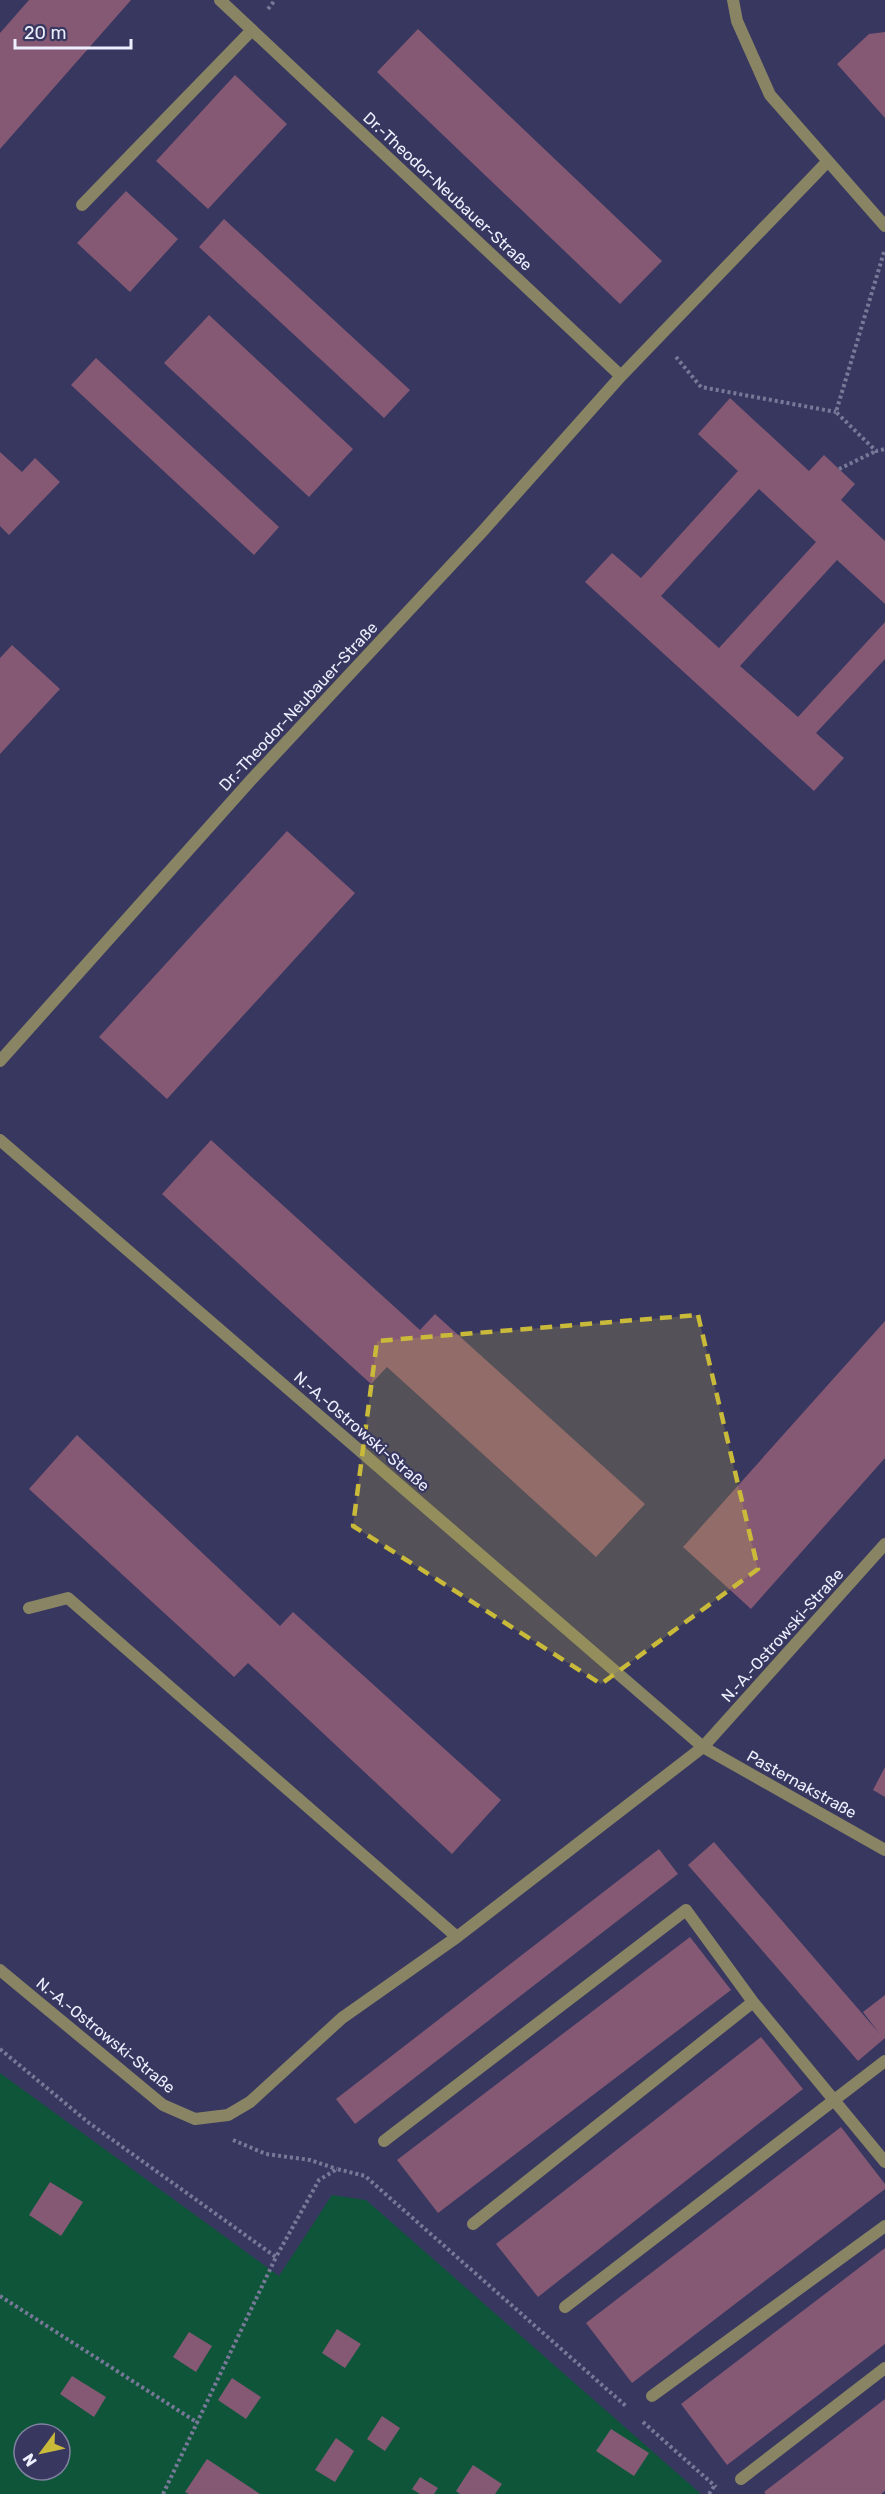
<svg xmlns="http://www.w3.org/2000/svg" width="885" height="2494" viewBox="0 0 885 2494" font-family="Rubik,sans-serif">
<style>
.green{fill:#0e553a;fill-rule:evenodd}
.building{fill:#855974;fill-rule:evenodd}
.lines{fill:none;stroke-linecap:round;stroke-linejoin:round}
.path{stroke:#787998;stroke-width:4;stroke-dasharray:3 3;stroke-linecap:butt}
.lane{stroke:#888464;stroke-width:12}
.street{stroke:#888464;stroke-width:12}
.marked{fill:#caba3a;fill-opacity:0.2;stroke:#caba3a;stroke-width:4.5;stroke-dasharray:12 8;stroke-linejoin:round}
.labels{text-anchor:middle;stroke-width:4.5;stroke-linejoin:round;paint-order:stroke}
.street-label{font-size:16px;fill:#edeffe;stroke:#37375f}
</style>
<rect width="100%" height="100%" fill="#37375f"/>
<path class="green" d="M0,2073L279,2276L332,2195L366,2200L701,2494H0ZM24,2434H60V2470H24Z"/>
<path class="building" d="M29,0H131L0,149V33Z
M418,29L662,261L620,304L377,72Z
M885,32V118L837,64L869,34Z
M235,75L287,124L208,209L156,161Z
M126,191L178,239L130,292L77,243Z
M224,219L410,390L384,418L199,247Z
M209,315L353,449L309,497L164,363Z
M96,358L279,527L254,555L71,385Z
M730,398L809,471L824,455L855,484L841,500L885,541V604L837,560L740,666L798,717L885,622V659L816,733L844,758L814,791L585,582L612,553L641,578L738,471L698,434ZM759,489L816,542L719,648L661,596Z
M0,452L22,472L35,458L60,482L9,535L0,526Z
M12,645L60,689L0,754V658Z
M287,831L355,893L167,1099L99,1037Z
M211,1140L420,1330L435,1314L645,1504L596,1557L387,1367L371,1384L162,1194Z
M885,1321V1458L751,1609L683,1547Z
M77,1435L280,1626L293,1612L501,1800L452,1854L248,1663L234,1677L29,1489Z
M885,1767V1797L873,1790Z
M714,1842L879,2033L863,2012L885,1995V2038L858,2061L688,1865Z
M659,1849L678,1874L355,2124L336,2099Z
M690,1937L731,1990L438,2213L397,2160Z
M761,2037L803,2089L538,2297L496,2244Z
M841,2127L885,2184V2189L632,2383L586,2323Z
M50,2182L83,2202L61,2236L29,2215Z
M885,2248V2344L727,2465L681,2404Z
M337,2329L361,2344L345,2368L322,2353Z
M189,2332L212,2346L196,2372L173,2357Z
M72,2376L106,2397L94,2417L60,2394Z
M232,2378L261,2397L246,2419L218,2400Z
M885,2399V2491L881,2494H766L764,2492Z
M382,2416L400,2428L385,2451L367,2439Z
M611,2429L649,2453L634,2476L596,2451Z
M336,2438L354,2451L335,2482L315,2470Z
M207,2459L260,2494H189L185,2492Z
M473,2465L502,2484L495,2494H460L456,2491Z
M420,2477L438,2488L434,2494H420L412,2489Z"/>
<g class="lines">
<path class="path" d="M268,9L275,0
M884,252L836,412L876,451L885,449
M676,357L701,387L836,412
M839,469L876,451
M0,2049L89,2123L276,2257L319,2180L337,2169L365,2176L627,2407
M233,2140L266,2154L310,2160L337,2169
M0,2296L198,2423
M643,2422L716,2487
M163,2494L276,2257
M709,2494L715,2485"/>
<path class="lane" d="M82,205L252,30
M384,2141L686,1910L753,2002L885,2162
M473,2224L753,2002
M565,2307L885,2061
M652,2396L885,2226
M741,2479L885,2368"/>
<path class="street" d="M220,0L621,376
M733,0L737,21L770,95L885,226
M0,1061L251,780L482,532L621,376L828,161
M0,1140L703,1747L885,1850
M29,1608L68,1598L457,1937
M0,1970L163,2105L195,2119L228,2115L250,2102L342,2018L457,1937L703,1747L885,1544"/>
</g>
<path class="marked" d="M698,1315L758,1569L601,1684L353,1526L377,1341Z"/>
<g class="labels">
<g class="street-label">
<text transform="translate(448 191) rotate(43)" y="6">Dr.-Theodor-Neubauer-Straße</text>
<text transform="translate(298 706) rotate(-47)" y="6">Dr.-Theodor-Neubauer-Straße</text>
<text transform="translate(362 1431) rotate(41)" y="6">N.-A.-Ostrowski-Straße</text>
<text transform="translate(782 1635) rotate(-48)" y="6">N.-A.-Ostrowski-Straße</text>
<text transform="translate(802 1784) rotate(29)" y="6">Pasternakstraße</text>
<text transform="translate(106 2035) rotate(39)" y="6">N.-A.-Ostrowski-Straße</text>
</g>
</g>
<g transform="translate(42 2452) rotate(237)"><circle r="28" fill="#37375f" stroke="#80819f" stroke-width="1.5"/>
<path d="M0-4.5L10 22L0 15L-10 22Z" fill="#caba3a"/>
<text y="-9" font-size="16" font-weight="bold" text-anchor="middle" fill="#edeffe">N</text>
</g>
<path d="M15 39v9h116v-9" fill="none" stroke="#edeffe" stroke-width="3"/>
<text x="24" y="39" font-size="18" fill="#edeffe" stroke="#37375f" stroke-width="4.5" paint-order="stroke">20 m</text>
</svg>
